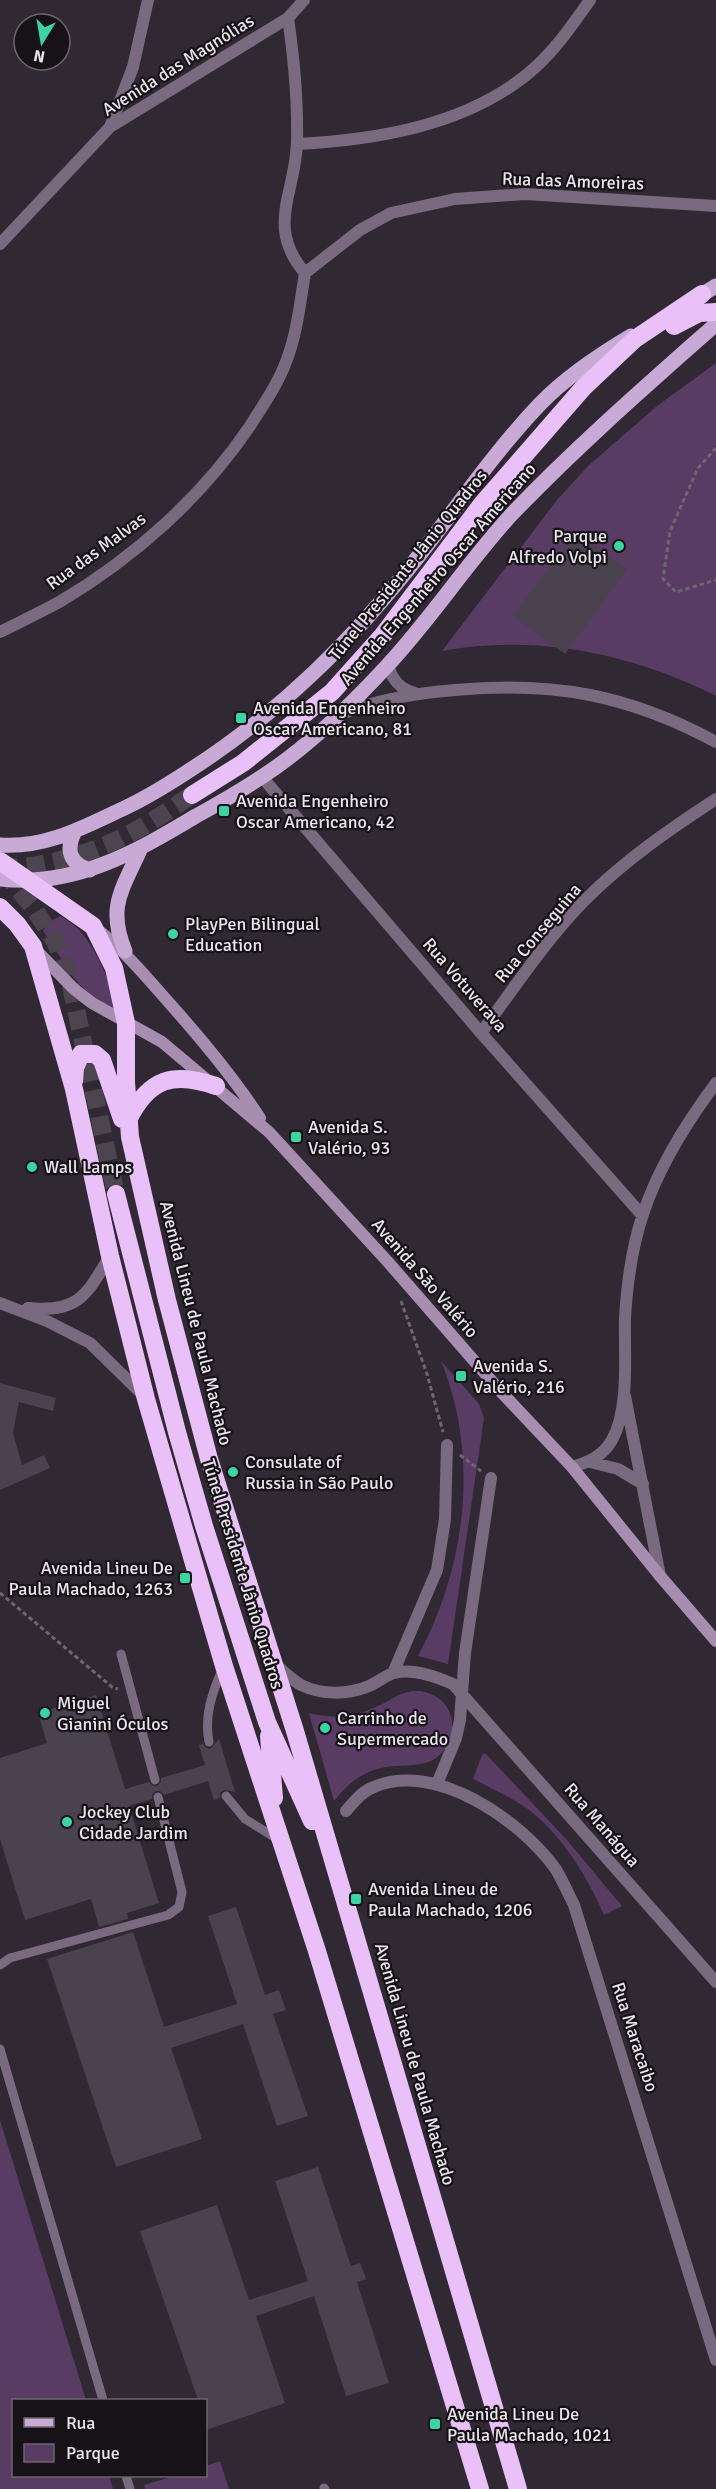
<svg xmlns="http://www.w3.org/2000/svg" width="716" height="2489" viewBox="0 0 716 2489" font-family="Signika,sans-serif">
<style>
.green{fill:#593c63}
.building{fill:#4a424e}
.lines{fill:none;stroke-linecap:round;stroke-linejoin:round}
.highway-tunnel{stroke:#4c444f;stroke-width:18;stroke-dasharray:18 9;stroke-linecap:butt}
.path{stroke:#6e6771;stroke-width:3;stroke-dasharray:4.5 3;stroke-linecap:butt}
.lane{stroke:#7a6a80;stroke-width:9}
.street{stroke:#7a6a80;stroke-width:12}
.secondary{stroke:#a78eb0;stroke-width:12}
.primary{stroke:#c9a9d6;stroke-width:15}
.highway{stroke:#e9c1f8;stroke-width:18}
.poi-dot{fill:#3cd4a3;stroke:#161217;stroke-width:2}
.labels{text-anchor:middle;stroke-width:4.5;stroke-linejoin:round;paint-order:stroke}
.street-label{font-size:18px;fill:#e9e4eb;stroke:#161217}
.poi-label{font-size:18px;fill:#e9e4eb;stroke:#161217;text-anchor:start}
</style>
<rect width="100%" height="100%" fill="#302833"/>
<path class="green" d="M716,363V696C631,653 536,634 442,651L557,500L588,466L657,406Z
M61,916C67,920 75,925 80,931C98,952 111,983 116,1010L92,997L74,978L43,931L49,922Z
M441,1361L479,1404L484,1418L448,1664L418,1656C466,1567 480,1456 441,1361Z
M420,1691C435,1694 446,1700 451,1716C453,1725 453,1734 448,1743C433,1775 402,1760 374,1770C357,1776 345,1787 334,1801L309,1713C334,1720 359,1716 382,1704C396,1697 403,1690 420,1691Z
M485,1753L567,1840L622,1906L604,1915C588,1878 565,1840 533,1813C515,1799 493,1789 473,1779L482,1755Z
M0,2120L86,2400H14V2476H109L113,2489H0Z
M220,2461L229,2489H145L144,2485L174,2476H206V2466Z"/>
<path class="building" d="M576,532L627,569L565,654L513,616Z
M0,1383L56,1398L53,1411L19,1402L13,1433L22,1465L44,1455L50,1468L0,1490Z
M96,1695L125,1789L149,1782L153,1786H157L161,1782V1778L205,1765L199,1745L203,1744L206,1748L210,1749L219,1739L235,1792L224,1790L220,1793V1798L214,1800L208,1781L164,1795L160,1791H156L152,1795V1799L129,1806L159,1903L127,1913L128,1919L99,1927L91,1899L25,1920L0,1839V1758L47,1743L38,1713Z
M236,1907L265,1995L279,1990L286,2010L273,2014L308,2116L277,2126L243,2024L171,2048L202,2139L116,2167L47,1959L133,1932L164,2027L237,2004L208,1916Z
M318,2167L351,2266L360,2263L366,2279L357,2282L389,2383L346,2396L314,2296L256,2316L285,2403L206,2430V2400H198L140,2231L217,2205L249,2300L308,2281L275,2181Z"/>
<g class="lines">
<path class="highway-tunnel" d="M0,868C45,868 94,853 133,832C154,821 173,807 192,795
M2,870L33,907L56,943L70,982L116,1194"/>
<path class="path" d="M716,448L698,468L670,531L663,579L676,592L716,580
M401,1301L427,1374L443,1432
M460,1455L481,1471
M0,1593L112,1687L118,1689"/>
<path class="lane" d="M121,1654L155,1780
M209,1742C204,1716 212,1692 223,1668
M226,1796L245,1819L279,1840
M0,1965L10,1958L168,1915L179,1907L182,1892L158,1797
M0,2049L103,2400
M126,2476L130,2489
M324,2488L325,2489"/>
<path class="street" d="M288,18C294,59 298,100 297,142C296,192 265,227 305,273
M110,127L133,67L148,0
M297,144C375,140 462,126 525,76C551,56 571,27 590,0
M0,244L110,127L288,18L304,0
M305,273L360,230L391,213L455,199L525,194L716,206
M0,632C20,622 41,612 61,601C135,557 202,497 250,426C263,405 277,386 286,362C297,334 300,303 305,273
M388,665C392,680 400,689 415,693
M344,713C380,699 417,693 455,690C554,681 629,695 716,742
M262,777L481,1033L642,1215
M481,1033C514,988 547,938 586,899C625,860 670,829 716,799
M0,1303L47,1321L90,1343L145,1397
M28,1308C78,1313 86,1296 110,1256
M625,1396L660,1576
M590,1462L618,1469L643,1484
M572,1467C589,1462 603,1456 612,1440C630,1408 624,1354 625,1318C627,1284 632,1247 643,1214C659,1166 686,1123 716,1083
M275,1664C283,1671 292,1680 301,1685C321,1695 348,1695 369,1686C377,1683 386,1675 394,1673C411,1668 437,1677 453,1684L716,1982
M393,1673L437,1570L445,1519L447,1445
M437,1784L456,1738L460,1720L465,1653L491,1478
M346,1811C354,1802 362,1791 374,1787C435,1761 519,1819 555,1868C562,1879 568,1893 574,1905L716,2360"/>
<path class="secondary" d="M98,930C127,953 147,978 172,1006C203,1041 234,1078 260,1118
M35,949L74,989L92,1003L162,1042L269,1132L388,1262L503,1394L572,1467L660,1576L716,1641"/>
<path class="primary" d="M693,300L716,286
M75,831C65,850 70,864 90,870
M0,845C43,848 78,830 116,812C141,801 164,787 187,772C282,711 352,641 421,553C460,503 496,450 540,404C566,377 599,355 631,336
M0,879C73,888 136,852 196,816C218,804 240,791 260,778C307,748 349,707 386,667C431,619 467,563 511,515C576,447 646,386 716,324
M125,951C107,907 122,890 140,850"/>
<path class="highway" d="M674,326L699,313L716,312
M192,795L243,763L332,692L383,635L482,504L583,388L635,339L702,294
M0,861L93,926L114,968L126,1023V1082L130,1137L167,1300L209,1459L295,1731L518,2489
M0,907L17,924L33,946L74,1089L110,1256L146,1399L197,1574L224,1666L317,1951L480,2489
M74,1081L75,1068L81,1054H95L102,1060L122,1119
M128,1120C149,1078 174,1071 216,1086
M116,1194L177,1432L204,1526L267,1722L312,1821
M269,1736L274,1798"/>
</g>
<g class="poi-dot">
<circle cx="619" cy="546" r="6"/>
<rect x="235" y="712" width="12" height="12" rx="3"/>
<rect x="218" y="805" width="12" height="12" rx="3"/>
<circle cx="173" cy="934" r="6"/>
<rect x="290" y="1131" width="12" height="12" rx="3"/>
<circle cx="32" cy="1167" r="6"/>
<rect x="455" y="1370" width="12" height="12" rx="3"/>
<circle cx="233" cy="1472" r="6"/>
<rect x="179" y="1572" width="12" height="12" rx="3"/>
<circle cx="45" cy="1713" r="6"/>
<circle cx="325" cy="1728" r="6"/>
<circle cx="67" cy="1822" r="6"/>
<rect x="350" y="1893" width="12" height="12" rx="3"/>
<rect x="429" y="2418" width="12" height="12" rx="3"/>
</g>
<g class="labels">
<g class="street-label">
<text transform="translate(178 65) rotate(-32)" y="6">Avenida das Magnólias</text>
<text transform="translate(573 181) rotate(2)" y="6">Rua das Amoreiras</text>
<text transform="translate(96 551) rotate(-36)" y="6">Rua das Malvas</text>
<text transform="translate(408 565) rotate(-51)" y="6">Túnel Presidente Jânio Quadros</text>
<text transform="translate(438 574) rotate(-49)" y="6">Avenida Engenheiro Oscar Americano</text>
<text transform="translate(538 933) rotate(-50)" y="6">Rua Conseguina</text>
<text transform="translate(465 985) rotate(49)" y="6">Rua Votuverava</text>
<text transform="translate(425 1278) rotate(49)" y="6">Avenida São Valério</text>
<text transform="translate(196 1323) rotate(76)" y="6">Avenida Lineu de Paula Machado</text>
<text transform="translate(243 1574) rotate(73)" y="6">Túnel Presidente Jânio Quadros</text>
<text transform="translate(602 1825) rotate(49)" y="6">Rua Manágua</text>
<text transform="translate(635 2037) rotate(72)" y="6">Rua Maracaibo</text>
<text transform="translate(415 2064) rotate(74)" y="6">Avenida Lineu de Paula Machado</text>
</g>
<g class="poi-label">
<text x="607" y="542" text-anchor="end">Parque<tspan x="607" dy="21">Alfredo Volpi</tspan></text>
<text x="253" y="714">Avenida Engenheiro<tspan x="253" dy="21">Oscar Americano, 81</tspan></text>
<text x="236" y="807">Avenida Engenheiro<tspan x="236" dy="21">Oscar Americano, 42</tspan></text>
<text x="185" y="930">PlayPen Bilingual<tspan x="185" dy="21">Education</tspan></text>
<text x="308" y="1133">Avenida S.<tspan x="308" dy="21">Valério, 93</tspan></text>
<text x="44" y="1173">Wall Lamps</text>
<text x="473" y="1372">Avenida S.<tspan x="473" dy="21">Valério, 216</tspan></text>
<text x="245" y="1468">Consulate of<tspan x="245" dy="21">Russia in São Paulo</tspan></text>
<text x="173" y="1574" text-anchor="end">Avenida Lineu De<tspan x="173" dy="21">Paula Machado, 1263</tspan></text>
<text x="57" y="1709">Miguel<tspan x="57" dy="21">Gianini Óculos</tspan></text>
<text x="337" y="1724">Carrinho de<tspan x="337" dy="21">Supermercado</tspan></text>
<text x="79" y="1818">Jockey Club<tspan x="79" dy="21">Cidade Jardim</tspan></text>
<text x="368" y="1895">Avenida Lineu de<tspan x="368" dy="21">Paula Machado, 1206</tspan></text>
<text x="447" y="2420">Avenida Lineu De<tspan x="447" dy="21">Paula Machado, 1021</tspan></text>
</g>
</g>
<rect x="12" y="2399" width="195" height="78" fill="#161217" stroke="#6a666c" stroke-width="1.5"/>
<rect x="24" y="2418" width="30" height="9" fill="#c9a9d6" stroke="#6a666c" stroke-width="1.5"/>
<text x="66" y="2429" font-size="18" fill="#e9e4eb">Rua</text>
<rect x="24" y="2444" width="30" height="18" fill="#593c63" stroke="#6a666c" stroke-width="1.5"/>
<text x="66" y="2459" font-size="18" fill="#e9e4eb">Parque</text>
<g transform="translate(42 42) rotate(191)"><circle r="28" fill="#161217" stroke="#6a666c" stroke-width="1.5"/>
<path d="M0-4.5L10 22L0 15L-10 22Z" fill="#3cd4a3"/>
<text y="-9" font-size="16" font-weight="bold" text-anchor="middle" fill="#e9e4eb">N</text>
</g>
</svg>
